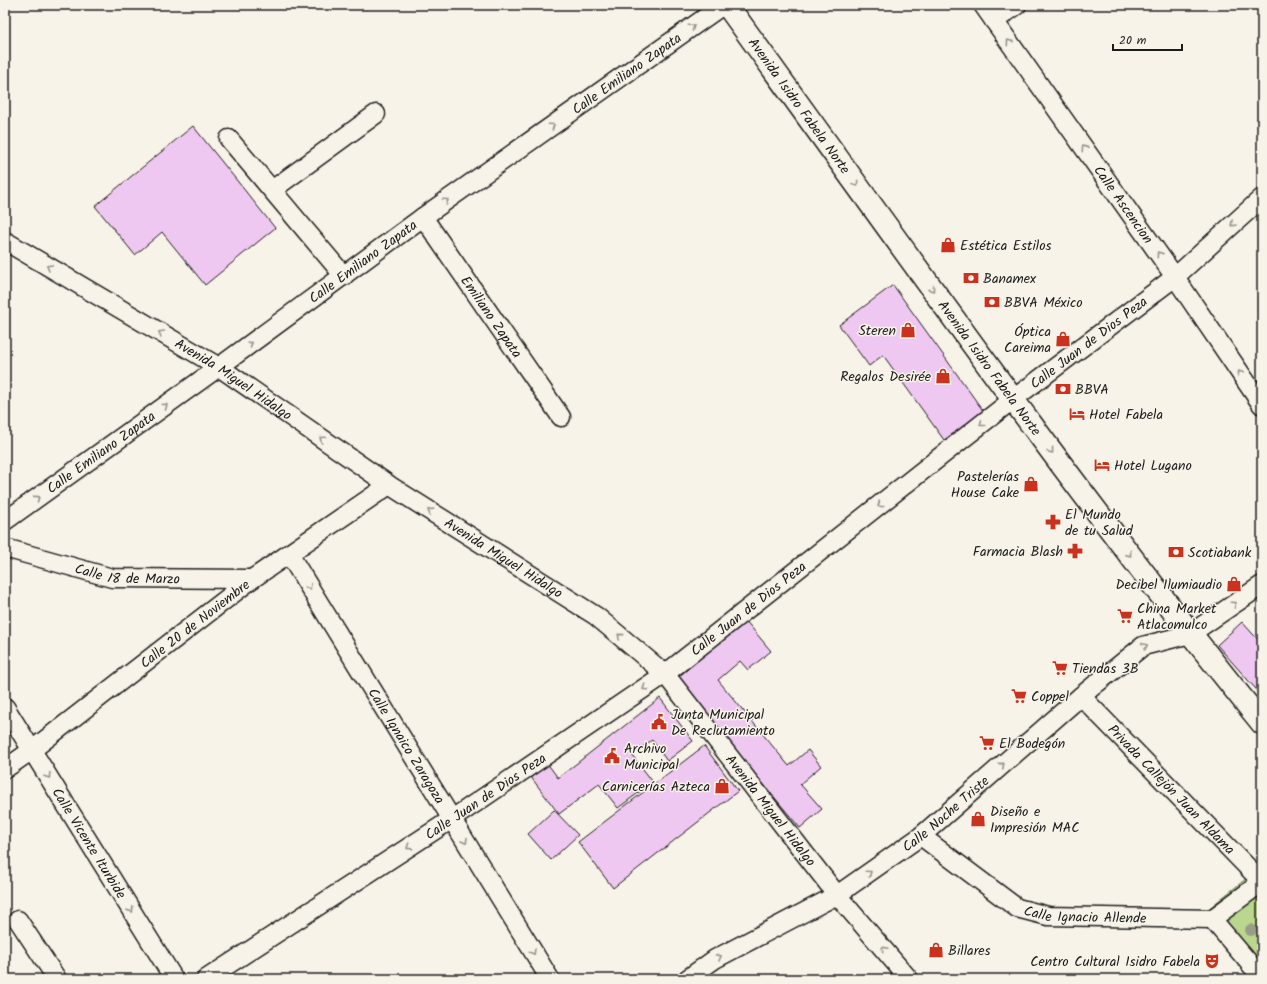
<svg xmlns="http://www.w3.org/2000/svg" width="1267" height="984" viewBox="0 0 1267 984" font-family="Kalam,sans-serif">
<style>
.green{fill:#bbd68d;stroke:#6c7954}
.building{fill:#efc8f1;stroke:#1c1c1c}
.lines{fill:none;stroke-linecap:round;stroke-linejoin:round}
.street-casing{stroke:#1c1c1c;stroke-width:21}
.secondary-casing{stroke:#1c1c1c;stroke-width:25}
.street{stroke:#f7f3e8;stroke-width:18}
.secondary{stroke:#f7f3e8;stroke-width:22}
.tree{fill:#999c8a}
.oneway{stroke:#94928c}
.labels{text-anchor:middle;stroke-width:3;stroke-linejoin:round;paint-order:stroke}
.street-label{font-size:14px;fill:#1c1c1c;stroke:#f7f3e8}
.poi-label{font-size:14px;fill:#1c1c1c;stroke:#f7f3e8;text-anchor:start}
</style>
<rect width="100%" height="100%" fill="#f7f3e8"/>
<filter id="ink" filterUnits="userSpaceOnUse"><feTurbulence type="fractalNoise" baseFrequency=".025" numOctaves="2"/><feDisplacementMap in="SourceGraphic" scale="8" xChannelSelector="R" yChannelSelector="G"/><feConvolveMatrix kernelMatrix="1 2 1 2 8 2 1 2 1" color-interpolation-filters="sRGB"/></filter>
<g filter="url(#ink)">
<path class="green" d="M1262,866V971L1233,936L1208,909Z"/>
<path class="building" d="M193,126L275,228L205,285L162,232L135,255L95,206Z
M893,285L984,412L944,440L883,355L869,366L839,325Z
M745,620L771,651L748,670L740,661L718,680L789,766L808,750L821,766L800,784L822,809L800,828L676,679Z
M1242,622L1262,644V696L1217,645Z
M660,698L693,741L667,761L652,740L632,755L653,782L618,808L599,784L559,814L530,776L547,763L558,778Z
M704,746L738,791L613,888L578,842Z
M554,810L578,835L551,860L528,834Z"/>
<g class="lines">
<defs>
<g id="street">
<path id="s1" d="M983,5L1175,277L1262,405"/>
<path d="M994,21L1017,5"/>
<path d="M229,139L344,276"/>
<path d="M272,190L376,114"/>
<path id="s2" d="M423,217L561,417"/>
<path id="s3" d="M5,241L219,367L389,485L596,616L665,674L837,895L909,979"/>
<path id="s4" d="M5,521L219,367L423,217L723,5"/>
<path id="s5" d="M5,548L112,578L252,579"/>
<path id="s6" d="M289,554L550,979"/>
<path id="s7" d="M1081,696L1262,882"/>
<path id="s8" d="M5,707L174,979"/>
<path id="s9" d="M5,769L32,750L252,579L389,485"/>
<path id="s10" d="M921,836L1017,908L1048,916L1212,919L1262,882"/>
<path d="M1212,919L1262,978"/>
<path d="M18,920L57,979"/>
<path id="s11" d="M206,979L452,819L665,674L1012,400L1175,277L1262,198"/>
<path id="s12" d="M687,979L715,959L837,895L921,836L1081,696L1143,646L1190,634L1262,585"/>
</g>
<g id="secondary">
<path id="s13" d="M727,5C902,247 1074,491 1262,723"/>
</g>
</defs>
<use href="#street" class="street-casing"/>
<use href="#secondary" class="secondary-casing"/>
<use href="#street" class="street"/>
<use href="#secondary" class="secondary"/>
</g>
<circle class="tree" cx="1251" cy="930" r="6"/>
<defs><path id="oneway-chevron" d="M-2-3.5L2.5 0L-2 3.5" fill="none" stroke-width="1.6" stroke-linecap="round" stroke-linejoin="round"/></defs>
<g class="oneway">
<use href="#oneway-chevron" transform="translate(692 27) rotate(-35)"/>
<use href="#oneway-chevron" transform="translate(1009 42) rotate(-125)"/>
<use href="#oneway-chevron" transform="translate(552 126) rotate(-35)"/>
<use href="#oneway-chevron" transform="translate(1084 148) rotate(-125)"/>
<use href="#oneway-chevron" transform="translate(856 184) rotate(54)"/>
<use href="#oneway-chevron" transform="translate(446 201) rotate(-35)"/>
<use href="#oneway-chevron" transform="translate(1233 224) rotate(138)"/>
<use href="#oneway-chevron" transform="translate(1159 254) rotate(-125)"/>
<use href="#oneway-chevron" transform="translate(49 267) rotate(-150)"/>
<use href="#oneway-chevron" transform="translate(932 289) rotate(54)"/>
<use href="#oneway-chevron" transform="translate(161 333) rotate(-150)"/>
<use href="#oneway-chevron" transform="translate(250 344) rotate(-36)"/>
<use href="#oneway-chevron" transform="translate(1240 373) rotate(-124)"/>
<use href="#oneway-chevron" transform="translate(165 406) rotate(-36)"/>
<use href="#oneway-chevron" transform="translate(982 424) rotate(142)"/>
<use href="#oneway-chevron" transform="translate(322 439) rotate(-145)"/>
<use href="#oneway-chevron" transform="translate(1051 451) rotate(53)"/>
<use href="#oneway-chevron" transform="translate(37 498) rotate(-36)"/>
<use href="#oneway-chevron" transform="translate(880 505) rotate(142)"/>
<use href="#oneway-chevron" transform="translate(430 511) rotate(-148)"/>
<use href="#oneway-chevron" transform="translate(1129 554) rotate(53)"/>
<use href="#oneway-chevron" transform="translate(309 587) rotate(58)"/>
<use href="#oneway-chevron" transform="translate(1234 604) rotate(-34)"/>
<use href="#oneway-chevron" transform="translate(620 636) rotate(-139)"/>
<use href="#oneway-chevron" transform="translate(1145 646) rotate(-23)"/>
<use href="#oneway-chevron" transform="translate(645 688) rotate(146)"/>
<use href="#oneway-chevron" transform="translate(1002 765) rotate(-41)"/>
<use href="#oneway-chevron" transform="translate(48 776) rotate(58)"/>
<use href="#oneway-chevron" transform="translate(465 841) rotate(59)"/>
<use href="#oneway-chevron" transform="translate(409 847) rotate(147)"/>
<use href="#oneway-chevron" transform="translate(869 873) rotate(-35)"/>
<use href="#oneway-chevron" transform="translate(131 910) rotate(58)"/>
<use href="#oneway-chevron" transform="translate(884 949) rotate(-131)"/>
<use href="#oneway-chevron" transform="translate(533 952) rotate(59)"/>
<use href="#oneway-chevron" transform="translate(719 957) rotate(-29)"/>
</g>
</g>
<defs>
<symbol id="shop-bare" viewBox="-9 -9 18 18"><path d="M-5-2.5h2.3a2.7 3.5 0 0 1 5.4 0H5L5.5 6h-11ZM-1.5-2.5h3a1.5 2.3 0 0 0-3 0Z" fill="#c8321e" stroke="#f7f3e8" stroke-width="2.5" paint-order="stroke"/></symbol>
<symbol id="bank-bare" viewBox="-9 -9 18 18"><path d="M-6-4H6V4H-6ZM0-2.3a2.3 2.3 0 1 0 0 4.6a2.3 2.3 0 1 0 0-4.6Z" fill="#c8321e" stroke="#f7f3e8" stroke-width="2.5" paint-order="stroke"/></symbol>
<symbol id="hotel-bare" viewBox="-9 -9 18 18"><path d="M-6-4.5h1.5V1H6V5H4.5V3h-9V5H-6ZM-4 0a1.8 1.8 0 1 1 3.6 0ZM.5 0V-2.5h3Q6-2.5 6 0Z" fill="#c8321e" stroke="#f7f3e8" stroke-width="2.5" paint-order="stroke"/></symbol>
<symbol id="pharmacy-bare" viewBox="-9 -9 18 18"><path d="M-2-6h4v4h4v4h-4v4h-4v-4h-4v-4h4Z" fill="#c8321e" stroke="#f7f3e8" stroke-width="2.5" paint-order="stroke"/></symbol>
<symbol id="supermarket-bare" viewBox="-9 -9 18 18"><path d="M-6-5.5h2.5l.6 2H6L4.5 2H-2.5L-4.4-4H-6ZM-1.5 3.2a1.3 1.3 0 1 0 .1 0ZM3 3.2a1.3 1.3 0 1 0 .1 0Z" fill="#c8321e" stroke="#f7f3e8" stroke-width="2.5" paint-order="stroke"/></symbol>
<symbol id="civic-bare" viewBox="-9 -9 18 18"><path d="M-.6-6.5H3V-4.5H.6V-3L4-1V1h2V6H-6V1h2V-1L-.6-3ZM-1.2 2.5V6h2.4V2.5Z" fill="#c8321e" stroke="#f7f3e8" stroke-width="2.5" paint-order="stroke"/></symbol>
<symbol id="theatre-bare" viewBox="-9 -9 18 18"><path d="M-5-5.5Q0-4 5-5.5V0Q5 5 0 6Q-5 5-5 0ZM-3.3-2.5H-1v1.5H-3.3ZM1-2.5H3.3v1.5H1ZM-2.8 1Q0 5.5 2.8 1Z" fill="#c8321e" stroke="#f7f3e8" stroke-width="2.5" paint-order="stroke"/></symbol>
</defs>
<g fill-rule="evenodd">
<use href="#shop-bare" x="937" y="234" width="22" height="22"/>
<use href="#bank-bare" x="960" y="267" width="22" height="22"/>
<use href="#bank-bare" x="981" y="291" width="22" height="22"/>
<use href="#shop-bare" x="897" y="319" width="22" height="22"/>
<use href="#shop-bare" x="1052" y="328" width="22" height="22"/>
<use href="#shop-bare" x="932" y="365" width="22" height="22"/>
<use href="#bank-bare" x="1052" y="378" width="22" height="22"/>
<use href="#hotel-bare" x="1066" y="403" width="22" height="22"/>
<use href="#hotel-bare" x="1091" y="454" width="22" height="22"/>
<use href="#shop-bare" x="1020" y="473" width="22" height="22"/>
<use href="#pharmacy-bare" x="1042" y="511" width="22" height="22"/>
<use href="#pharmacy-bare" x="1064" y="540" width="22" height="22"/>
<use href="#bank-bare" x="1165" y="541" width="22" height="22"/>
<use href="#shop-bare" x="1223" y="573" width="22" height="22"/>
<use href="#supermarket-bare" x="1114" y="605" width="22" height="22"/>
<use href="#supermarket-bare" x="1049" y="657" width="22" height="22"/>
<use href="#supermarket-bare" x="1008" y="685" width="22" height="22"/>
<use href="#civic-bare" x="648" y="711" width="22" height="22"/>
<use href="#supermarket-bare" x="976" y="732" width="22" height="22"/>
<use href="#civic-bare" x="601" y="745" width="22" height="22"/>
<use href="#shop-bare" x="711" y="775" width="22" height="22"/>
<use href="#shop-bare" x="967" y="808" width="22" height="22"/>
<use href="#shop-bare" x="925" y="939" width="22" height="22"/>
<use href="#theatre-bare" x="1201" y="950" width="22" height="22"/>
</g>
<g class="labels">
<g class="street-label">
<text dy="5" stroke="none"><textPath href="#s4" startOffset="766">Calle Emiliano Zapata</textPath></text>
<text dy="5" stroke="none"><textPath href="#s13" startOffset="124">Avenida Isidro Fabela Norte</textPath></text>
<text dy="5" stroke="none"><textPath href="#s1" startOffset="244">Calle Ascencion</textPath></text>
<text dy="5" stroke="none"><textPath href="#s4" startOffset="442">Calle Emiliano Zapata</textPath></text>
<text dy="5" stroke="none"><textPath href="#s2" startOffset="121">Emiliano Zapata</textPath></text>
<text dy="5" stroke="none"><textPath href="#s11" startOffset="1089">Calle Juan de Dios Peza</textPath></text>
<text dy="5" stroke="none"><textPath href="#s13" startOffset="448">Avenida Isidro Fabela Norte</textPath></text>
<text dy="5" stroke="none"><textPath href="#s3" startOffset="267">Avenida Miguel Hidalgo</textPath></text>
<text dy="5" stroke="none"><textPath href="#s4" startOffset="118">Calle Emiliano Zapata</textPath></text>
<text dy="5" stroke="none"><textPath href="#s3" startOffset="591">Avenida Miguel Hidalgo</textPath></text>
<text dy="5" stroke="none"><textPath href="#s5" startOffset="126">Calle 18 de Marzo</textPath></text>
<text dy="5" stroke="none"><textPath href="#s11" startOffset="657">Calle Juan de Dios Peza</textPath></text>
<text dy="5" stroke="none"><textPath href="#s9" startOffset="239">Calle 20 de Noviembre</textPath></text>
<text dy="5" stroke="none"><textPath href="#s6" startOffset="225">Calle Ignaico Zaragoza</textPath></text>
<text dy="5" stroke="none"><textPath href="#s7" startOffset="130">Privada Callejón Juan Aldama</textPath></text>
<text dy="5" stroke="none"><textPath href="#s11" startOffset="334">Calle Juan de Dios Peza</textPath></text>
<text dy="5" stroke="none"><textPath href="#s3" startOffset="963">Avenida Miguel Hidalgo</textPath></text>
<text dy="5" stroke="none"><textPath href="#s12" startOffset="308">Calle Noche Triste</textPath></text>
<text dy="5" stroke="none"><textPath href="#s8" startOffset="160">Calle Vicente Iturbide</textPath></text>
<text dy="5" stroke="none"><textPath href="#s10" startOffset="189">Calle Ignacio Allende</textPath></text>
</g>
<g class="poi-label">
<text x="960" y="250">Estética Estilos</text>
<text x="983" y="283">Banamex</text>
<text x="1004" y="307">BBVA México</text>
<text x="896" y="335" text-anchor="end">Steren</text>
<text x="1051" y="336" text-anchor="end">Óptica<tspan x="1051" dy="16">Careima</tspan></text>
<text x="931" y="381" text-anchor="end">Regalos Desirée</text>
<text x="1075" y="394">BBVA</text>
<text x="1089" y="419">Hotel Fabela</text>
<text x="1114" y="470">Hotel Lugano</text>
<text x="1019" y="481" text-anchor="end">Pastelerías<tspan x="1019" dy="16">House Cake</tspan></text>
<text x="1065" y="519">El Mundo<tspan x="1065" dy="16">de tu Salud</tspan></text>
<text x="1063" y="556" text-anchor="end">Farmacia Blash</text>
<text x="1188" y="557">Scotiabank</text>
<text x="1222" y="589" text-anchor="end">Decibel Ilumiaudio</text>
<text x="1137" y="613">China Market<tspan x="1137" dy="16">Atlacomulco</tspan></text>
<text x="1072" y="673">Tiendas 3B</text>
<text x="1031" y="701">Coppel</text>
<text x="671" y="719">Junta Municipal<tspan x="671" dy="16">De Reclutamiento</tspan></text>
<text x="999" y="748">El Bodegón</text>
<text x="624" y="753">Archivo<tspan x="624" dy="16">Municipal</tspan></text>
<text x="710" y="791" text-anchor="end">Carnicerías Azteca</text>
<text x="990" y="816">Diseño e<tspan x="990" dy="16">Impresión MAC</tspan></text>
<text x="948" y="955">Billares</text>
<text x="1200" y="966" text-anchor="end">Centro Cultural Isidro Fabela</text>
</g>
</g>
<rect width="1267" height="984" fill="none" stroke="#f7f3e8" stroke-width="20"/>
<rect x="10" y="10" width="1247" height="964" fill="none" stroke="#1c1c1c" stroke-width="1.5" filter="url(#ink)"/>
<path d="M1113 44v6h69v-6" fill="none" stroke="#1c1c1c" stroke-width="2"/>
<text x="1119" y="44" font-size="12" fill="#1c1c1c" stroke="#f7f3e8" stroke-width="3" paint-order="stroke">20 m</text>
</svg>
